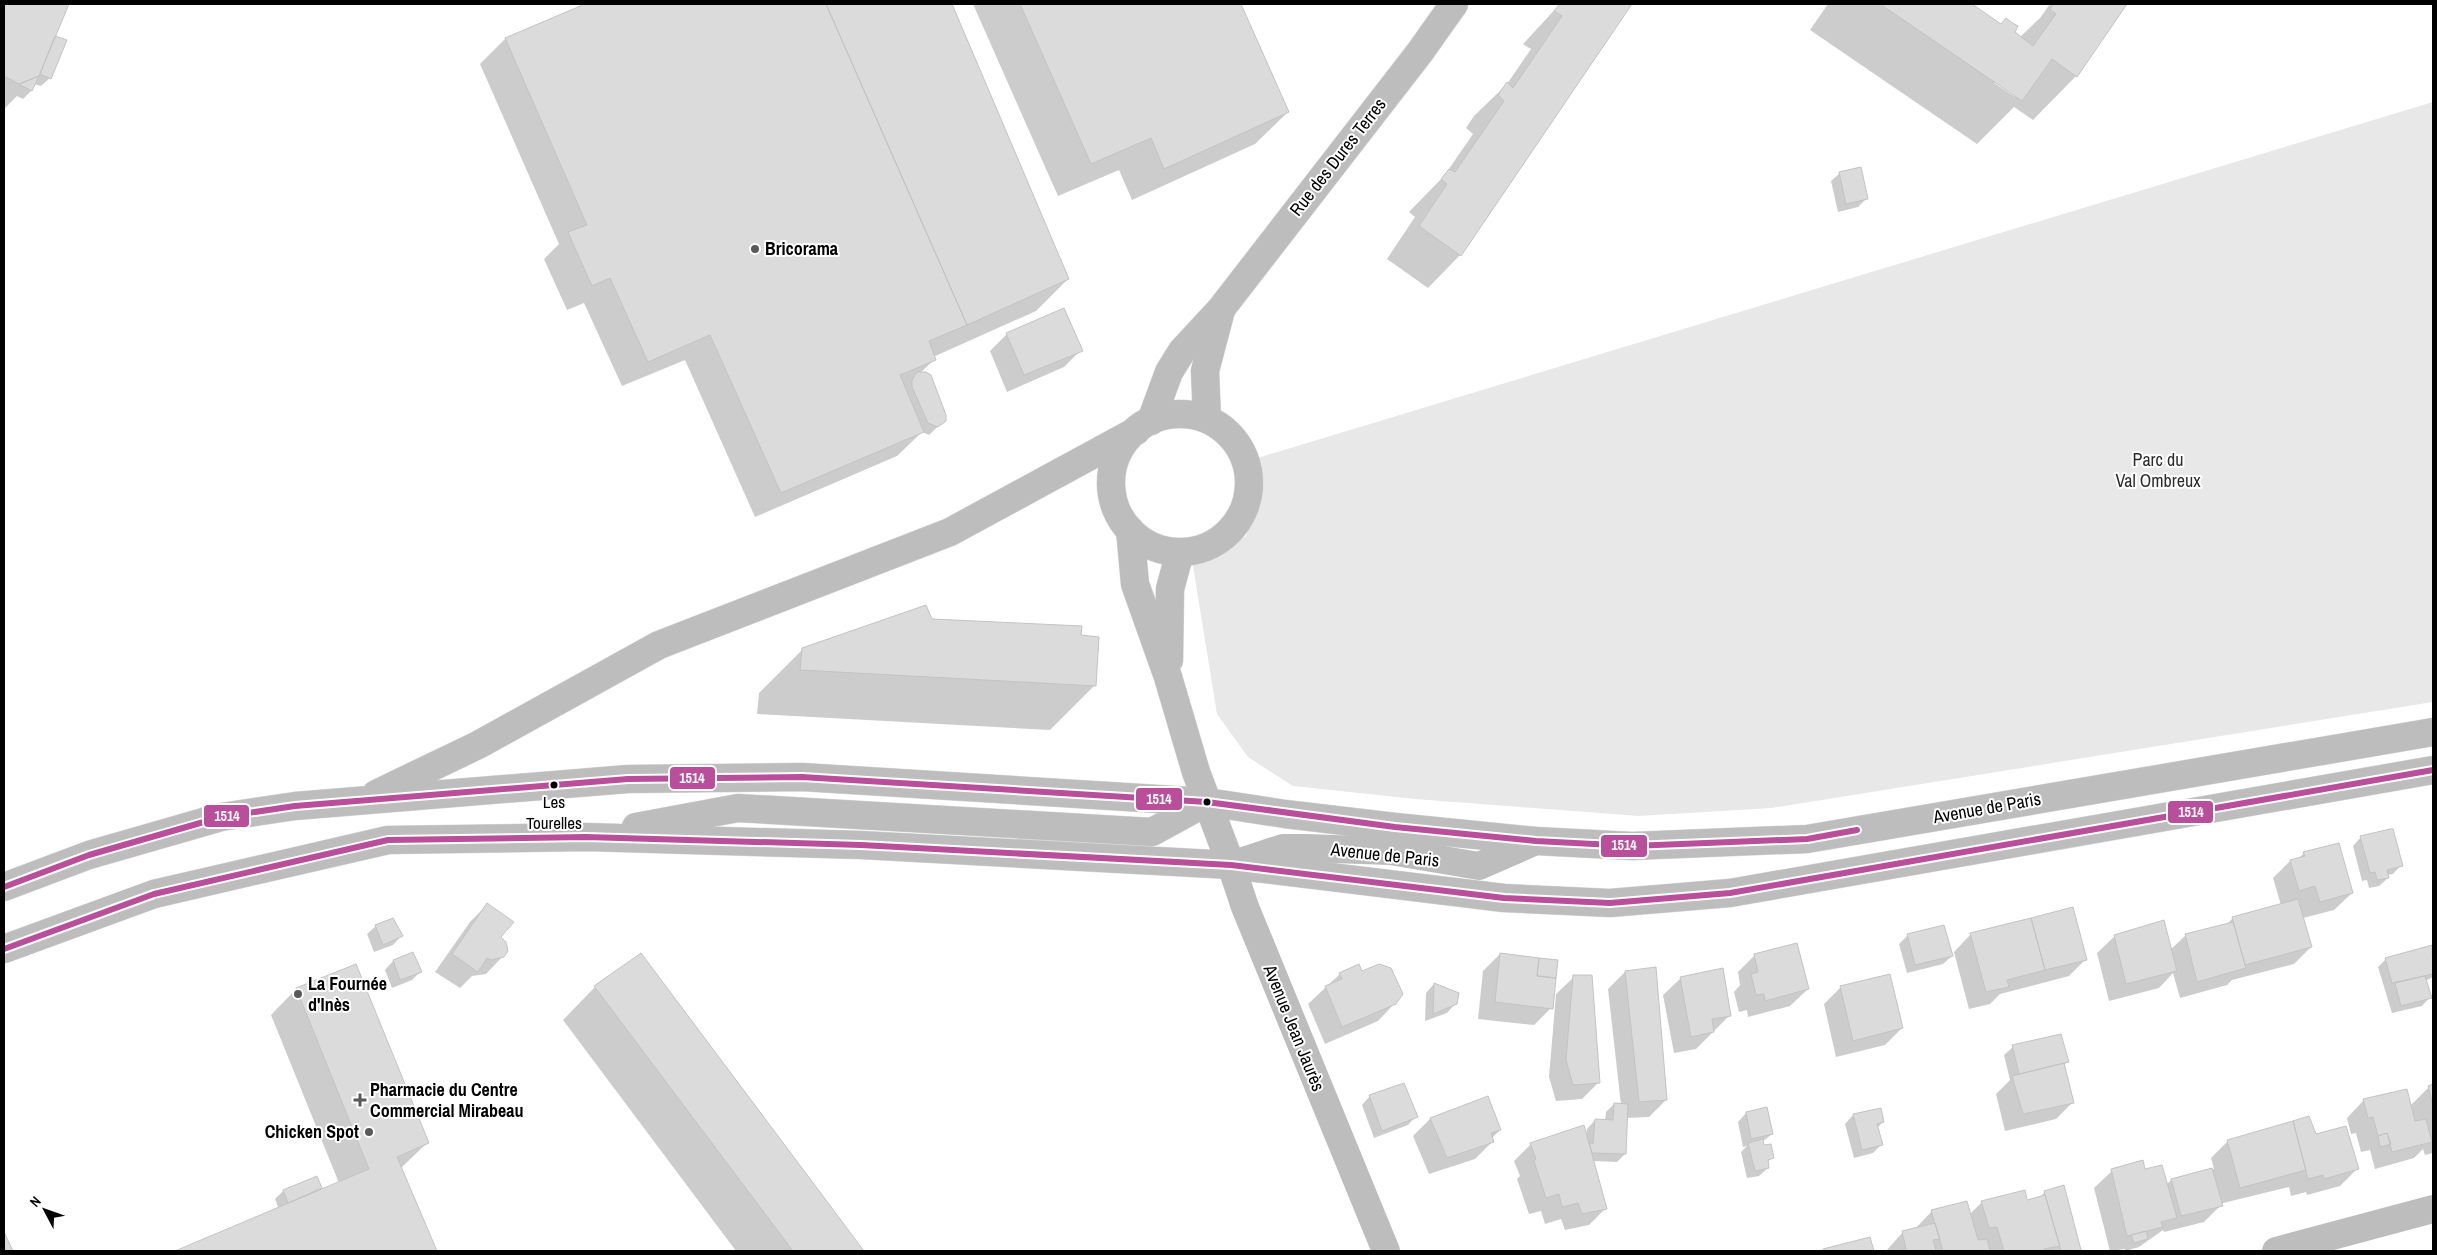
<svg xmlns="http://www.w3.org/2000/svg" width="2437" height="1255" viewBox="0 0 2437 1255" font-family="'Archivo Narrow',sans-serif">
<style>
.green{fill:#e8e8e8}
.shadow{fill:#0003;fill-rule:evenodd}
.building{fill:#dbdbdb;stroke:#c3c3c3}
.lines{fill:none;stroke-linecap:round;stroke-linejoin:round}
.primary-casing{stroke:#dbdbdb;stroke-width:29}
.minor{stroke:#bdbdbd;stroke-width:28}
.primary{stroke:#bdbdbd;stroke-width:28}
.bus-1-casing{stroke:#fff;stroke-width:10}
.bus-1{stroke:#b94e9a;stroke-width:6}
.poi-dot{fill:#595959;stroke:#fff;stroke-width:2}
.bus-dot{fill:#000;stroke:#fff;stroke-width:2}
.labels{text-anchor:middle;stroke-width:4;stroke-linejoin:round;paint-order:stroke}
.bus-label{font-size:17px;fill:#000;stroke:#fff}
.street-label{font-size:18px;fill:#000;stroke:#fff}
.poi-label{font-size:18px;font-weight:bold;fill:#000;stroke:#fff;text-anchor:start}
.park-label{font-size:18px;fill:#2c2c2c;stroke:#fff}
.line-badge{stroke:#fff;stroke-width:2}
.badge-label{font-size:14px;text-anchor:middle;font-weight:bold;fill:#fff}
</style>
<rect width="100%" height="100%" fill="#fff"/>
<path class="green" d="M2433,102V702L1771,808L1639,816L1415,799L1293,786L1248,757L1217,714L1193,566L1246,536L1261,493L1254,459Z"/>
<path class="shadow" d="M4,4H68L54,37L50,78L41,86L34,84L31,91L23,99L17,96L4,109Z
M588,4H951L1068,279L1036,311L933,357L934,360L920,373L945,420L929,435L922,432L897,456L755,517L685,360L622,386L584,303L567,310L544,259L559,244L480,64L505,39Z
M973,4H1240L1288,112L1255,144L1132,200L1119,170L1058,196Z
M1560,4H1630L1460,255L1428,288L1387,259L1415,217L1409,212L1444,176L1473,134L1466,128L1474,116L1507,84L1531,49L1523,44Z
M1828,4H1970L2020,37L2040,18L2050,4H2126L2076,76L2033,120L2014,107L1977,144L1810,30ZM1996,81L2016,95L2015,97L1994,83Z
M1840,173L1867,198L1858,207L1838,212L1831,181Z
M1007,334L1081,350L1064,367L1007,392L990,351Z
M931,621L1080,636L1094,686L1050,730L757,714L759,693L803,649Z
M2361,837L2401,865L2393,874L2387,875L2388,878L2379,886L2369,888L2367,880L2362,881L2353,846Z
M2304,853L2352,893L2334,910L2303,918L2311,947L2294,964L2232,980L2227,985L2180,998L2173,973L2159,988L2109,1001L2097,953L2115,936L2170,950L2185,936L2226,925L2233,918L2281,905L2273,878L2290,861L2298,859Z
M487,905L500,938L503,956L486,974L472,976L460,988L435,972L470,922Z
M376,926L401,936L393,945L374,952L367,934Z
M1971,934L2086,959L2069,976L2000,994L1990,1004L1969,1009L1954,952Z
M1908,935L1952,956L1943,964L1907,973L1899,944Z
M2431,947L2433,977L2425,981L2430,997L2422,1006L2392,1013L2378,967L2386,959Z
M413,954L420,972L412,980L392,988L385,970L393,961Z
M1500,954L1551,1008L1534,1025L1478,1019L1483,971Z
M641,955L862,1251H736L563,1020L595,987Z
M1755,955L1808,989L1790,1006L1748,1017L1747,1010L1739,1012L1734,992L1740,985L1738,972Z
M355,966L428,1142L400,1169L435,1251H179L279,1209L275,1199L283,1191L321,1188L317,1192L339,1183L271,1015L296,989Z
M1361,972L1395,1003L1378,1021L1325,1044L1308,1004L1340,974Z
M1625,972L1666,1100L1649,1117L1626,1118L1625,1154L1617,1162L1593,1161L1606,1208L1589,1225L1565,1230L1561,1219L1545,1224L1541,1211L1529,1214L1517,1179L1520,1176L1514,1161L1531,1144L1586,1136L1587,1129L1595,1120L1605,1121L1606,1112L1614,1104L1621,1105L1608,989Z
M1574,977L1599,1082L1582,1099L1556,1101L1549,1077L1556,994Z
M1681,978L1730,1015L1696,1049L1674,1053L1663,995Z
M1434,984L1457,993L1455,1004L1447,1013L1425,1021L1426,993Z
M1841,987L1902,1028L1885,1045L1836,1057L1824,1004Z
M2013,1047L2067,1062L2063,1066L2073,1102L2056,1119L2005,1131L1996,1094L2010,1080L2004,1055Z
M2433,1086V1153L2425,1155L2423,1149L2414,1158L2375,1169L2370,1150L2361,1152L2356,1133L2351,1134L2347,1118L2364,1100L2410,1106L2429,1087Z
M1370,1096L1416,1116L1408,1125L1374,1138L1362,1105Z
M1487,1098L1500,1130L1491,1139L1492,1142L1475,1159L1429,1174L1413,1136L1430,1119Z
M1880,1109L1883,1122L1877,1128L1881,1145L1873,1153L1854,1158L1845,1124L1853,1115Z
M1746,1113L1772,1134L1762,1142L1772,1157L1767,1163L1768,1168L1759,1176L1747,1178L1741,1152L1747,1146L1743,1147L1738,1122Z
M2315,1135L2357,1169L2340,1186L2307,1195L2306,1192L2291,1196L2289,1187L2223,1203L2204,1222L2164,1232L2163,1230L2139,1247L2125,1251V1249L2110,1251L2094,1188L2112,1171H2145L2166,1185L2171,1180L2214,1169L2211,1158L2228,1141Z
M2045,1192L2080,1249L2078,1251H1886L1903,1232L1915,1229L1932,1211L1970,1214L1982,1202L2027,1201L2039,1198Z
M1869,1238L1872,1251H1822L1824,1250Z"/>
<path class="building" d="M4,4H69L39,76L19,84L4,76Z
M585,4H826L967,325L929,341L936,360L900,375L924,432L781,493L710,335L648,362L610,278L592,286L583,266L568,232L587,225L505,38Z
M826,4H952L1069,279L967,325Z
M1020,4H1241L1289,112L1164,169L1151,138L1091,164Z
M1560,4H1632L1461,256L1419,226L1447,184L1441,179L1449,169L1455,172L1504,101L1498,95L1507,82L1513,88L1562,16L1554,11Z
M1880,4H1972L2001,24L2006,18L2011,22L2018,26L2015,32L2033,46L2056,14L2050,9L2054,4H2127L2077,77L2052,59L2022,101Z
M55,36L67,40L51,79L40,74Z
M39,76L32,91L19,84Z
M1861,167L1868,199L1846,204L1839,172Z
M1064,308L1083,351L1024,375L1006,333Z
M917,372H926L931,375L946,415V421L938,427L928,423L912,387V380Z
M926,605L932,619L1082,626L1081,635L1099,637L1096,686L800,670L802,648Z
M2390,829H2393L2403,866L2387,870L2389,878L2377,880L2375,872L2370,873L2360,836Z
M2339,843L2353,893L2320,902L2315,886L2299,891L2290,860L2305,856L2303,852Z
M2298,899L2312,947L2245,965L2232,917Z
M487,903L514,922L501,937L506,942L508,951L504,957L491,960L487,958L478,972L452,954Z
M2073,907L2087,960L2045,970L2031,918Z
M393,918L403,936L383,945L375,925Z
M2031,918L2045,970L2007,980L2009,987L1986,992L1970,933Z
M2164,920L2177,971L2126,984L2114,935Z
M2233,922L2246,968L2197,982L2185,934Z
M1944,925L1953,956L1915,965L1907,934Z
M1797,943L1809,989L1765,1001L1764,994L1756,995L1751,974L1758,972L1754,954Z
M2432,945L2433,974L2392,983L2385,958Z
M413,952L422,972L400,980L393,960Z
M641,953L864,1251H793L594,986Z
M1500,953L1539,958L1537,976L1556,978L1553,1009L1495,1002Z
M1539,958L1558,960L1556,978L1537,976Z
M356,964L429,1143L397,1157L437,1251H175L369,1169L296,988Z
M1359,964L1362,971L1379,964L1391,968L1403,994L1396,1004L1342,1027L1325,986L1342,979L1339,973Z
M1656,967L1667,1100L1639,1102L1625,971Z
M1723,968L1731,1016L1712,1019L1714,1032L1691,1037L1680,977Z
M1890,974L1903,1028L1853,1041L1840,986Z
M1573,975H1592L1600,1083L1573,1085L1566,1060Z
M2425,976L2432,998L2401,1006L2395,983Z
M1434,983L1459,993L1457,1004L1433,1014Z
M2061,1034L2069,1062L2019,1074L2012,1045Z
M2064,1063L2074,1103L2023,1114L2012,1076Z
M1404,1083L1418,1117L1382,1131L1369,1095Z
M2433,1084V1106L2428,1086Z
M2407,1089L2415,1121L2426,1119L2432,1142L2392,1152L2387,1133L2378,1136L2373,1117L2368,1118L2363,1099Z
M1488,1096L1501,1130L1491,1133L1494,1142L1447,1158L1430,1118Z
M1614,1103L1628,1104L1626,1154L1592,1153L1589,1142L1593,1144L1595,1119L1613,1120Z
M1767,1107L1773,1134L1751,1139L1746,1112Z
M1881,1108L1884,1122L1877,1124L1883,1145L1862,1150L1853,1114Z
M2309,1116L2316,1134L2346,1126L2359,1169L2324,1179L2323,1175L2308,1179L2293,1121Z
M2293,1121L2306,1170L2240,1188L2227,1140Z
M1584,1125L1607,1209L1582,1214L1578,1203L1562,1207L1559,1194L1546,1198L1534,1161L1536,1159L1530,1143Z
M2387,1133L2391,1144L2380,1147L2378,1136Z
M1763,1139L1764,1145L1771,1144L1774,1158L1768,1160L1769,1168L1755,1171L1748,1143Z
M2143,1160L2145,1169L2162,1165L2177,1218L2161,1222L2163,1227L2127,1236L2111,1169Z
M2212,1168L2223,1206L2181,1216L2171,1179Z
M317,1176L322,1188L288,1203L283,1190Z
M2064,1185L2081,1250L2075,1251H2061L2044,1191Z
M2025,1190L2027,1200L2045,1195L2060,1246L2044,1249V1251H2004L1997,1227L1989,1228L1981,1201Z
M1967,1201L1978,1240L1987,1239L1990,1251H1943L1931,1210Z
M1935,1223L1940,1239L1933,1240L1936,1251H1897L1906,1249L1902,1231Z
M2146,1231L2148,1239L2134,1243L2131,1235Z
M4,1232L13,1251H4Z
M1870,1237L1874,1251H1824L1823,1249Z"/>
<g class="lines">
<defs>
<path id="primary" d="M1111 483a69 69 0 1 1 138 0a69 69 0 1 1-138 0Z
M1207,419L1205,371L1221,310
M1151,421L1169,372L1182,351L1221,309L1420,52L1454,4
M1130,530L1135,584L1168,677L1196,772L1231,865
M1169,660L1170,589L1180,552
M376,794L478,745L659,645L950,532L1136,431
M636,827L738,808L1152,832L1207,802
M4,887L89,855L221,817L295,806L628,779L802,777L1207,802L1285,814L1395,827L1536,841L1632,846L1807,839L2433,732
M4,949L154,894L388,840L586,837L861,845L1231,865L1504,898L1610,903L1730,893L2433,770"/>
</defs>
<use href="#primary" class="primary-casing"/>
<path class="minor" d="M1386,1251L1245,907L1231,865L1283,848H1306L1390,851L1479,866L1536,841
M2276,1251L2433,1209"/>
<use href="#primary" class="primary"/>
<defs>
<path id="bus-1" d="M4,887L89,855L221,817L295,806L628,779L802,777L1207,802L1395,827L1536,841L1632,846L1807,839L1857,830
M4,949L154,894L388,840L586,837L861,845L1231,865L1504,898L1610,903L1730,893L2433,770"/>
</defs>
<use href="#bus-1" class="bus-1-casing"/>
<use href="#bus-1" class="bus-1"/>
</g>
<g class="poi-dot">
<circle cx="755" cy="249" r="5"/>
<circle cx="298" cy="994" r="5"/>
<path d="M357.5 1092.5h5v5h5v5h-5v5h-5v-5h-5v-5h5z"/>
<circle cx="369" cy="1132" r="5"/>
</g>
<g class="bus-dot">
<circle cx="554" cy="785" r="4.5"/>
<circle cx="1207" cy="802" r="4.5"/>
</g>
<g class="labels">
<g class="bus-label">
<text x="554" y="808">Les<tspan x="554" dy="21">Tourelles</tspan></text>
</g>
<g class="street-label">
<text transform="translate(1338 157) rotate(-52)" y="6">Rue des Dures Terres</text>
<text transform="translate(1987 808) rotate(-10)" y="6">Avenue de Paris</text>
<text transform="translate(1385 855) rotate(6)" y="6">Avenue de Paris</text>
<text transform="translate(1294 1028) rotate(68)" y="6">Avenue Jean Jaurès</text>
</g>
<g class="poi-label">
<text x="765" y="255">Bricorama</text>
<text x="308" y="990">La Fournée<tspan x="308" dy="21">d'Inès</tspan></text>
<text x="370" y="1096">Pharmacie du Centre<tspan x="370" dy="21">Commercial Mirabeau</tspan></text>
<text x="359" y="1138" text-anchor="end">Chicken Spot</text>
</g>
<g class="park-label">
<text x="2158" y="466">Parc du<tspan x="2158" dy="21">Val Ombreux</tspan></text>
</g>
</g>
<g class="line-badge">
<rect x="669" y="766" width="47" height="24" rx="5" fill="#b94e9a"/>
<rect x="1135" y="787" width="48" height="24" rx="5" fill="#b94e9a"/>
<rect x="2167" y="800" width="47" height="24" rx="5" fill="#b94e9a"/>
<rect x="203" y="804" width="47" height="24" rx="5" fill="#b94e9a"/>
<rect x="1600" y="834" width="48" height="24" rx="5" fill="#b94e9a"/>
</g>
<g class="badge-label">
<text x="692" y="783">1514</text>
<text x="1159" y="804">1514</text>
<text x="2191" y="817">1514</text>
<text x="227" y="821">1514</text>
<text x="1624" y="850">1514</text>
</g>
<rect width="2437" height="1255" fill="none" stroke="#000000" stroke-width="10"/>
<g transform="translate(45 1210) rotate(311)" stroke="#ffffff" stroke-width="4" paint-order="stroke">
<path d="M0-4L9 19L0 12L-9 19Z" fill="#000000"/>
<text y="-8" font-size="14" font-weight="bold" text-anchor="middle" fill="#000000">N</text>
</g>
</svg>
